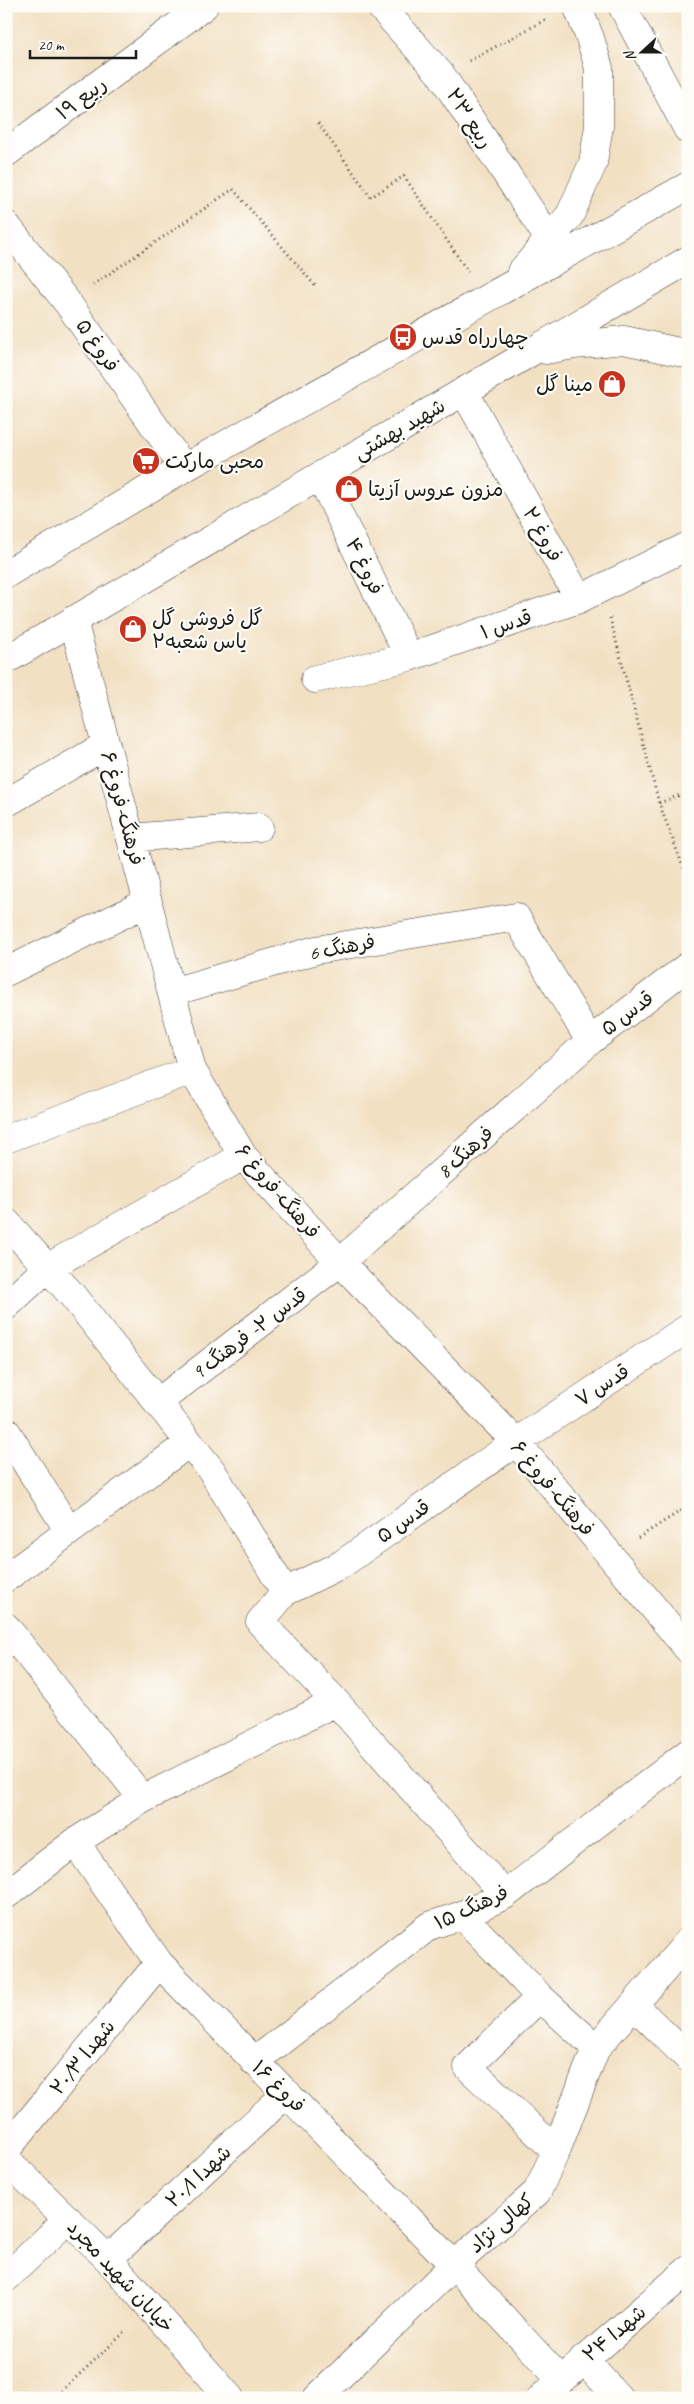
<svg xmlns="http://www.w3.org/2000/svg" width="694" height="2404" viewBox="0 0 694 2404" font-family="Caveat,'Playpen Sans Arabic',sans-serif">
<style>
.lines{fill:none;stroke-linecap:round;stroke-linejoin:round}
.minor-casing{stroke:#3c3935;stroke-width:29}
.major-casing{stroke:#3c3935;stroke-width:29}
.path{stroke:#3c3935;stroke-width:3;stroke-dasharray:1 4;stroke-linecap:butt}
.minor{stroke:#fff;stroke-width:28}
.major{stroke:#fff;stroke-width:28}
.labels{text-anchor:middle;stroke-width:4.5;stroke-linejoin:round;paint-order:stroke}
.street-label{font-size:20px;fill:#1c1c1c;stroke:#fdfcf7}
.poi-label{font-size:20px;fill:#1c1c1c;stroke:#fdfcf7;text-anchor:start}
</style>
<rect width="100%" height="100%" fill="#fdfcf7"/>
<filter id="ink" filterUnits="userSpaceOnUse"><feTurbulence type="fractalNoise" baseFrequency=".02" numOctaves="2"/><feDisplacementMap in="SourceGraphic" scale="10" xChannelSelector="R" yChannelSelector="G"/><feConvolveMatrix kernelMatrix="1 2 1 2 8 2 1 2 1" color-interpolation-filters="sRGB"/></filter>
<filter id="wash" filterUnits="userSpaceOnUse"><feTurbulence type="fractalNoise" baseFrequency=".0096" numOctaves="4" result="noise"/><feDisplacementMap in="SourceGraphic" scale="20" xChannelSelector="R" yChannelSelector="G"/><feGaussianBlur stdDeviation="1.12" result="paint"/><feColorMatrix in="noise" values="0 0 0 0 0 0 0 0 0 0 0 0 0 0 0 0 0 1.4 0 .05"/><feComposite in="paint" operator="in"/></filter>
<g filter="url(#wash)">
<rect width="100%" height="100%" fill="#f2e0c3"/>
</g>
<g filter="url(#ink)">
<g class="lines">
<defs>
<path id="minor" d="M380,6L442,76L549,239
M6,153L204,6
M6,225L67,302L184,468
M464,391L579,599
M320,476L409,657
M73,620L192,1070L243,1156L340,1262L516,1442L688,1649
M315,679L409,657L579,599L688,546
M6,803L106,745
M131,838L259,827
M6,972L148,902
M172,992L316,950L516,917L590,1041
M6,1139L192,1070
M6,1222L72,1295L212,1471L285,1592L260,1622L336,1702L143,1799L75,1842
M6,1306L47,1268L243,1156
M157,1403L340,1262L590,1041L688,966
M6,1431L69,1531
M6,1578L189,1443
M285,1592L342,1564L516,1442L688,1328
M6,1627L143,1799
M336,1702L505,1895
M6,1895L75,1842L159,1963L454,2265L560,2379
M462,1915L540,1997L596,2048
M540,1997L468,2067L556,2151
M634,2005L688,2058
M254,2062L429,1926L462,1915L505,1895L688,1753
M6,2150L159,1963
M6,2159L108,2259L230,2398
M108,2259L287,2093
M6,2278L68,2219
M583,2359L619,2398
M317,2398L454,2265L537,2192L556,2151L596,2048L688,1942
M541,2398L688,2270"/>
<path id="major" d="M622,6L688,130
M521,272L570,215L593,163L599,126V68L590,38L577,6
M546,350L574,345L624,340L688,354
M6,574L184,468L688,186
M6,660L688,260"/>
</defs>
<use href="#minor" class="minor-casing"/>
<use href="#major" class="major-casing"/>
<path class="path" d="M469,61L547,19
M318,123L371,197L404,176L468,272
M93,285L233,189L317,288
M610,618L659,803L688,880
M659,803L688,792
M638,1538L688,1506
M54,2398L127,2330"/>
<use href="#minor" class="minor"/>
<use href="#major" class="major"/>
</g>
</g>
<defs>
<symbol id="bus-disc" viewBox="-11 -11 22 22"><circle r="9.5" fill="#c8321e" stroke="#fdfcf7"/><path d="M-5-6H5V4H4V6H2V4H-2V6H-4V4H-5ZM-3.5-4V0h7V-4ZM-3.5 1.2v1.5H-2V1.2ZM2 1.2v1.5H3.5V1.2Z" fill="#fff"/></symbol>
<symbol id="shop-disc" viewBox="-11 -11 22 22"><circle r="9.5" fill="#c8321e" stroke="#fdfcf7"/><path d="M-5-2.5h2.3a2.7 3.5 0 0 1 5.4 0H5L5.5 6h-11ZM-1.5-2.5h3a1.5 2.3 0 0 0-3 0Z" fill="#fff"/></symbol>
<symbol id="supermarket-disc" viewBox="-11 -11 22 22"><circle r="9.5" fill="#c8321e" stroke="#fdfcf7"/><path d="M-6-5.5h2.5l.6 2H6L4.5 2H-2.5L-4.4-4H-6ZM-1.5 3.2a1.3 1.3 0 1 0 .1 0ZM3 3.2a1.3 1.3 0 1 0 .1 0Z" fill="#fff"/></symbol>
</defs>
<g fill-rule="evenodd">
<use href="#bus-disc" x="387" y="321" width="32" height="32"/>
<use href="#shop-disc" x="596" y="368" width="32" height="32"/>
<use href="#supermarket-disc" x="130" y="445" width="32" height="32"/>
<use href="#shop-disc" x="333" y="473" width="32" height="32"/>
<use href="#shop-disc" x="117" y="613" width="32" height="32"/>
</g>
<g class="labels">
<g class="street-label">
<text transform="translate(81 98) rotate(-37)" y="7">ربیع ۱۹</text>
<text transform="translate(470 118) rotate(57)" y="7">ربیع ۲۳</text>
<text transform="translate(98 345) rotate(55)" y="7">فروغ ۵</text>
<text transform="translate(399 429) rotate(-30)" y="7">شهید بهشتی</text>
<text transform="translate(543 534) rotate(61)" y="7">فروغ ۲</text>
<text transform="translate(365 566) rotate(64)" y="7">فروغ ۴</text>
<text transform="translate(506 624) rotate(-19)" y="7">قدس ۱</text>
<text transform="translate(123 808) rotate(75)" y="7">فرهنگ-فروغ ۶</text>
<text transform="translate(342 947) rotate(-11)" y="7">فرهنگ 6</text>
<text transform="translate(627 1013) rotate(-37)" y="7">قدس ۵</text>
<text transform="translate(465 1152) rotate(-42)" y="7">فرهنگ 8</text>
<text transform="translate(278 1191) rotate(49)" y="7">فرهنگ-فروغ ۶</text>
<text transform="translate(249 1333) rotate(-37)" y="7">قدس ۲- فرهنگ 9</text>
<text transform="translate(602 1385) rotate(-33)" y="7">قدس ۷</text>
<text transform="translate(553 1488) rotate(50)" y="7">فرهنگ-فروغ ۶</text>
<text transform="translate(403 1521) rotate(-35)" y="7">قدس ۵</text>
<text transform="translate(471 1907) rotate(-25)" y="7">فرهنگ ۱۵</text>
<text transform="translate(82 2057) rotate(-51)" y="7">شهدا ۲۰/۳</text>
<text transform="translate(279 2086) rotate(44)" y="7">فروغ ۱۶</text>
<text transform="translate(198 2176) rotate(-43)" y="7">شهدا ۲۰/۱</text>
<text transform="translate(501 2223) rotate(-41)" y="7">کهالی نژاد</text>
<text transform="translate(121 2276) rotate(47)" y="7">خیابان شهید مجرد</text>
<text transform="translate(614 2333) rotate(-40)" y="7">شهدا ۲۴</text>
</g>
<g class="poi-label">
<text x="422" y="344">چهارراه قدس</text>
<text x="593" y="391" text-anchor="end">مینا گل</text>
<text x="165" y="468">محبی مارکت</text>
<text x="368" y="496">مزون عروس آزیتا</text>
<text x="152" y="625">گل فروشی گل<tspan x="152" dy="23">یاس شعبه۲</tspan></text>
</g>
</g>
<rect width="694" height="2404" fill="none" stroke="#fdfcf7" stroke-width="25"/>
<g transform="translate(642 52) rotate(249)" stroke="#fdfcf7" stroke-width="4" paint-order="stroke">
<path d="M0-4L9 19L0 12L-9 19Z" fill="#1c1c1c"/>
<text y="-8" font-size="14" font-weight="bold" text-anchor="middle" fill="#1c1c1c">N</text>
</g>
<path d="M30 50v8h106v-8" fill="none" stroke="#1c1c1c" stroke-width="2.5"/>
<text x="38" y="50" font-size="15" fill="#1c1c1c" stroke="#fdfcf7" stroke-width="4" paint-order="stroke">20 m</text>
</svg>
